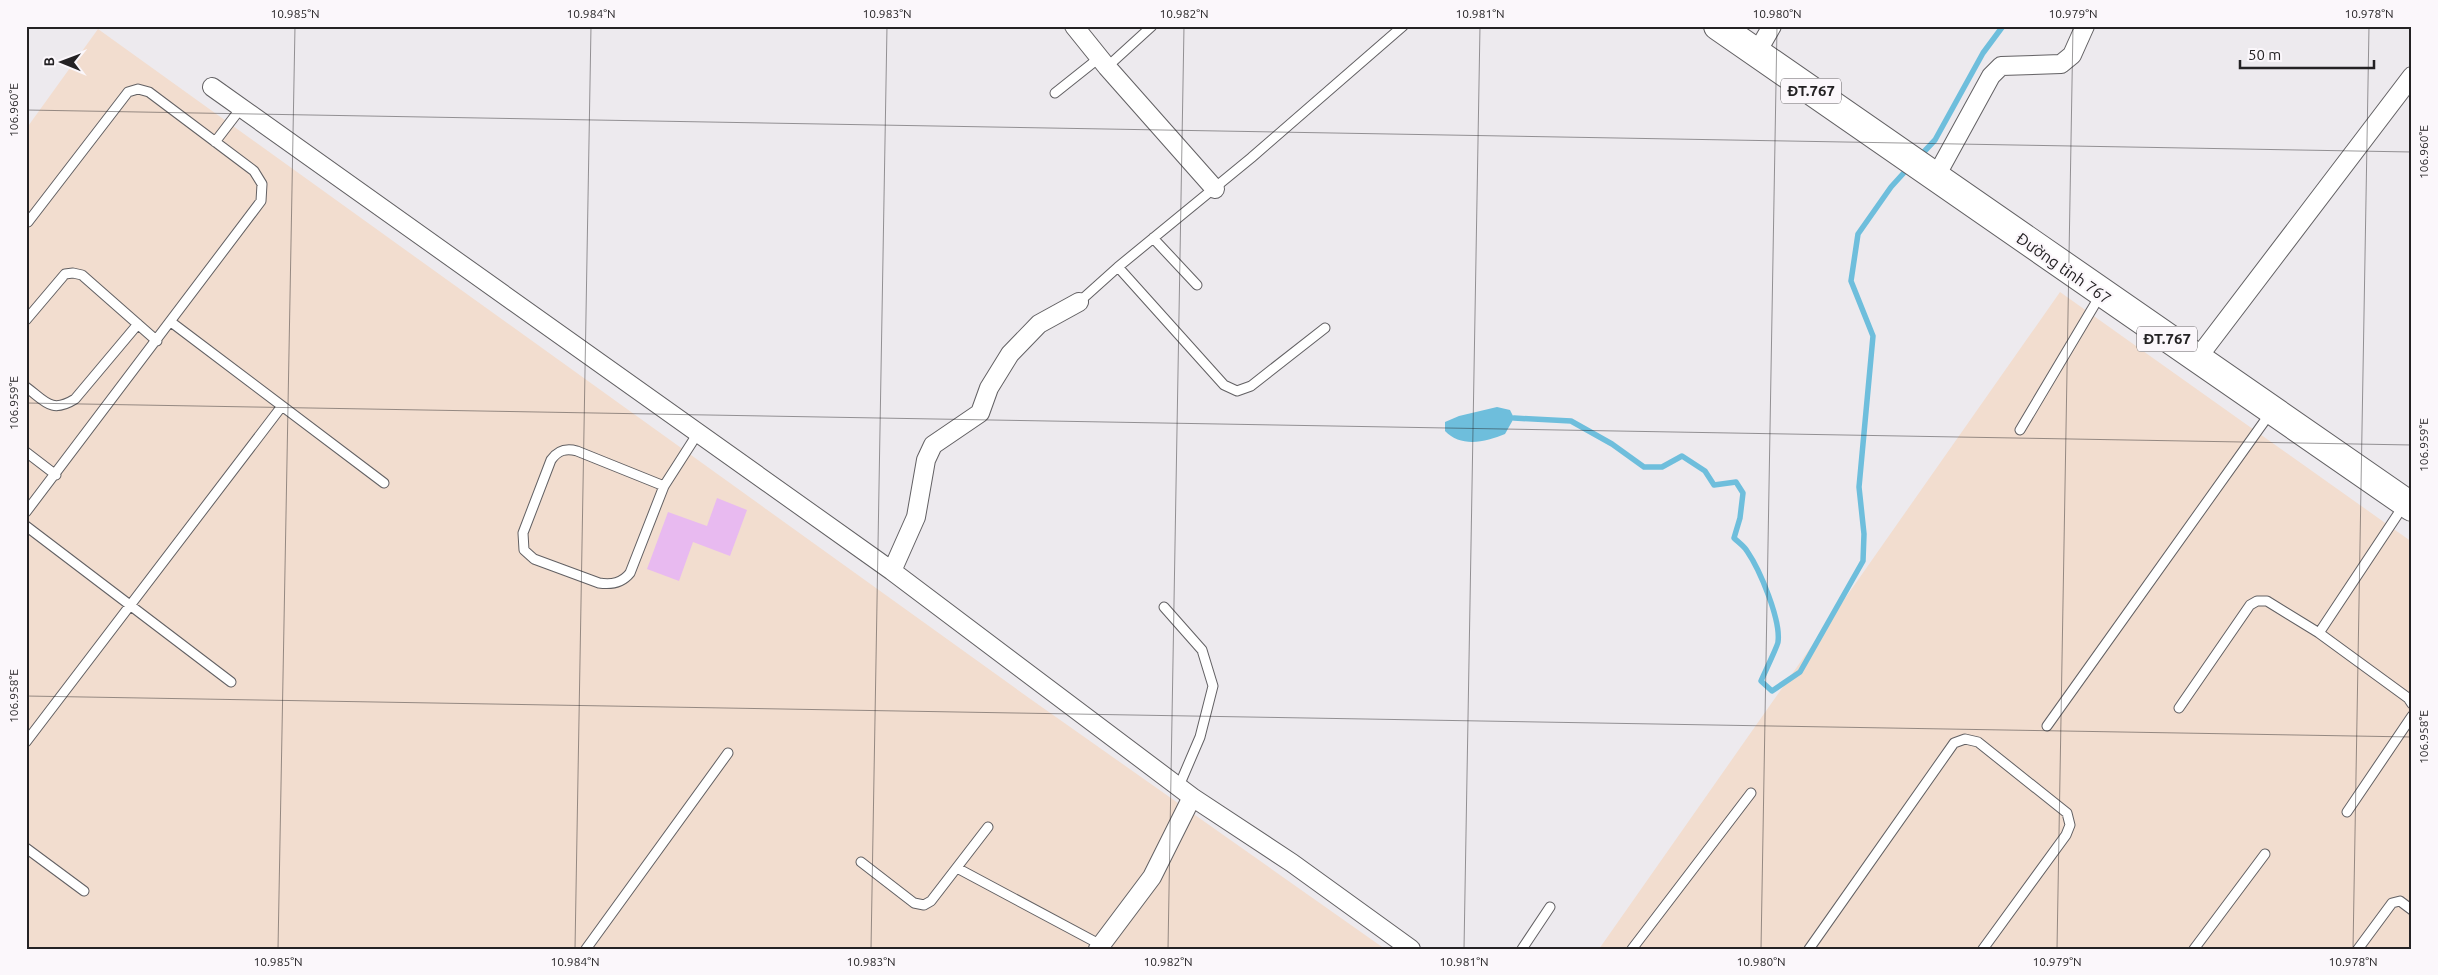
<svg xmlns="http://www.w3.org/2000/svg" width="2438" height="975" viewBox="0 0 2438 975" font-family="Ubuntu,sans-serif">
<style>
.industrial{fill:#f2ddcf}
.water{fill:#6ebedc}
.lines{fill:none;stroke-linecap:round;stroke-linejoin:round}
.stream{stroke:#6ebedc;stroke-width:5.5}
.building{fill:#e8baf0}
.service-casing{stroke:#626063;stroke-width:11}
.minor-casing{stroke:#626063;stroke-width:20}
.primary-casing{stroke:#626063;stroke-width:30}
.service{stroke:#fff;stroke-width:9}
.minor{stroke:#fff;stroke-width:18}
.primary{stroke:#fff;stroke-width:28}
.ticks{fill:none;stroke:#242224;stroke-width:1;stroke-opacity:0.45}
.labels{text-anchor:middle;stroke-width:4.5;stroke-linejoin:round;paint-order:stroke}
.shield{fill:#fbf7fb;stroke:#646264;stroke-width:1}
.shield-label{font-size:15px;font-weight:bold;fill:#242224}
.street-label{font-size:16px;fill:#242224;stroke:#fbf7fb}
.neatline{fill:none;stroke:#242224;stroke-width:2}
.ticks-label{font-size:12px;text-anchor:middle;fill:#242224}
</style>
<rect width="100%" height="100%" fill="#edeaee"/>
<path class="industrial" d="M98,29L1029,698L1385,949H26V129Z
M2060,292L2412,542V949H1599Z"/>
<path class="water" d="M1497,407L1510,410L1514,418L1505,434C1486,442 1461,448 1445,431V422L1459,416Z"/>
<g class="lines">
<path class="stream" d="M1920,156L1935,140L1983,53L2003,26
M1514,418L1571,421L1612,444L1644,467H1662L1682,456L1705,471L1714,485L1736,482L1743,493L1740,518L1734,538C1738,542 1744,546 1747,551C1760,570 1781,620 1778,642C1778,645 1764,674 1761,681L1772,691L1800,672L1863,561L1864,534L1859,487L1873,336L1851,281L1858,234L1891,187L1910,166"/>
</g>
<path class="building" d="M717,498L747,510L730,556L693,542L679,581L647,569L668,512L707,526Z"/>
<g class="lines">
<defs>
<path id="service" d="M1107,67L1152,26
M1055,93L1099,58
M215,142L241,108
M1153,238L1197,285
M1118,267L1224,385L1237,391L1251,386L1325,328
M1079,302L1118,267L1251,158L1403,26
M26,320L65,274L73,273L82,275L157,341
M171,322L384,483
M26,387C45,401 51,414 75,399L138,324
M2020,430L2101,294
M26,452L56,475
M664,486L577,451C566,448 558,450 551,460L523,533L524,550L534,559L599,583C612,585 622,583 630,573L664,486L698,433
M2404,505L2319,633L2408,698L2412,704
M26,512L261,201L262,184L254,171L149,92L138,89L128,92L28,222
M26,526L231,682
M1164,607L1202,650L1213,686L1200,737L1179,786
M2179,708L2250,605L2257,601H2267L2319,633
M2047,726L2271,412
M26,742L282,406
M2347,812L2412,716
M26,848L84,891
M861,862L914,903L924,905L931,901L988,827
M957,868L1101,945
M586,949L728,753
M1522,949L1550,907
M1632,949L1751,793
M1809,949L1954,743L1965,739L1978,742L2067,813L2070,825L2066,835L1983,949
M2194,949L2265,854
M2358,949L2392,903L2400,901L2412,910"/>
<path id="minor" d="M1074,26L1107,67L1215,189
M1757,52L1772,26
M212,87L892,571L1192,797
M1935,178L1991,76L2001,66L2061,64L2072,55L2085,26
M2196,360L2412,76
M892,571L916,517L926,460L933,445L980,413L989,388L1010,354L1039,324L1079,302
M1098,949L1152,877L1192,797L1292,863L1411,949"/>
<path id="primary" d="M1718,26L2412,507"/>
</defs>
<use href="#service" class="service-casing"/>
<use href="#minor" class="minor-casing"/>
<use href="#primary" class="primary-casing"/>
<use href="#service" class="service"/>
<use href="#minor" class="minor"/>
<use href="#primary" class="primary"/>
</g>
<path class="ticks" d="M26,110L2412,152M26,403L2412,445M26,696L2412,737M278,949L295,26M575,949L591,26M871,949L887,26M1168,949L1184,26M1464,949L1480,26M1761,949L1777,26M2057,949L2073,26M2353,949L2369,26"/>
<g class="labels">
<g class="shield">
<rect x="1781" y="78.5" width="60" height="25" rx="4"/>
<rect x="2137" y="326.5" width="60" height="25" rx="4"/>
</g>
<g class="shield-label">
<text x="1811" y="96">ĐT.767</text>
<text x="2167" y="344">ĐT.767</text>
</g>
<g class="street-label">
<text transform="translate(2064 268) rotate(35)" y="6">Đường tỉnh 767</text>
</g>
</g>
<rect width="2438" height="975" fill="none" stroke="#fbf7fb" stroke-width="55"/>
<g transform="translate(62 62) rotate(271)" stroke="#fbf7fb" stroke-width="4" paint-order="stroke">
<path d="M0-4L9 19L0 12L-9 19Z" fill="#242224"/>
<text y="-8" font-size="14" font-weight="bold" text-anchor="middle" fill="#242224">B</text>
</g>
<path d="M2240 60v8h134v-8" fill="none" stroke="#242224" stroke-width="2.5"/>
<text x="2248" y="60" font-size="15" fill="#242224" stroke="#fbf7fb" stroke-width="4" paint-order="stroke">50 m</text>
<rect x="28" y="28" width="2382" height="920" class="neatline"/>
<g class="ticks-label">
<text x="295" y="18">10.985°N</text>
<text x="591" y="18">10.984°N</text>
<text x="887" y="18">10.983°N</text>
<text x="1184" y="18">10.982°N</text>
<text x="1480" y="18">10.981°N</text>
<text x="1777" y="18">10.980°N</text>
<text x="2073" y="18">10.979°N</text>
<text x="2369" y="18">10.978°N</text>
<text transform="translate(14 110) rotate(-90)" y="4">106.960°E</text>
<text transform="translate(2424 152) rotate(-90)" y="4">106.960°E</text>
<text transform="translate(14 403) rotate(-90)" y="4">106.959°E</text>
<text transform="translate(2424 445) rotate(-90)" y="4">106.959°E</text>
<text transform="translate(14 696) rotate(-90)" y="4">106.958°E</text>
<text transform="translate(2424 737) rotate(-90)" y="4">106.958°E</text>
<text x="278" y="966">10.985°N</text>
<text x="575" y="966">10.984°N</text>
<text x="871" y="966">10.983°N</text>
<text x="1168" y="966">10.982°N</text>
<text x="1464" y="966">10.981°N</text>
<text x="1761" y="966">10.980°N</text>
<text x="2057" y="966">10.979°N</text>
<text x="2353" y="966">10.978°N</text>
</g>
</svg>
